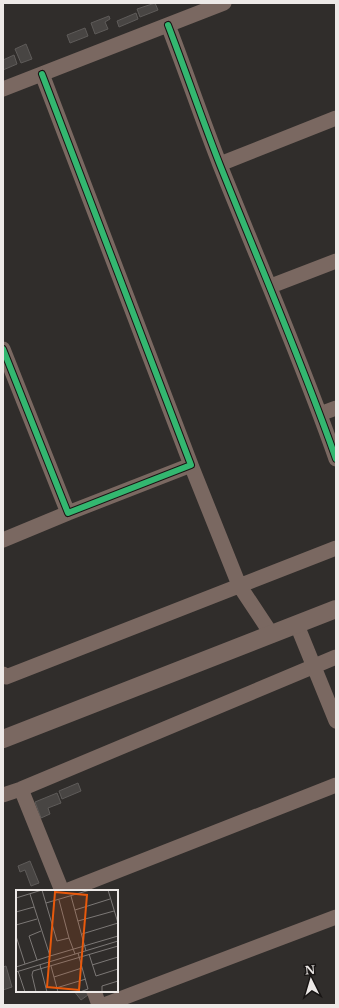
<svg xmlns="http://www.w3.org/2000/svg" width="339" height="1008" viewBox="0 0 339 1008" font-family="'Libre Baskerville',serif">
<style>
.building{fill:#484543;stroke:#5e5b59}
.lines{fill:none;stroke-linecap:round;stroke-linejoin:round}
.minor{stroke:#7a6861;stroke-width:15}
.tertiary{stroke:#7a6861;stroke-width:18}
.cycleway-casing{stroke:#181514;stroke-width:8}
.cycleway{stroke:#33b770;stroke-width:6}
.inset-road{fill:none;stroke:#7c7876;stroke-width:1}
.view{fill:#e8590c;fill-opacity:0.15;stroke:#e8590c;stroke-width:2}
.inset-edge{fill:none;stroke:#ede9e7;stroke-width:2}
</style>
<rect width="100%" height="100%" fill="#302d2b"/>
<path class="building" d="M155,3L158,10L140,17L137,9Z
M136,13L138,19L119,27L117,21Z
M109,16L110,19L105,22L108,29L95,34L91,23Z
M85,28L88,36L70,43L67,35Z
M26,44L32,59L21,63L15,49Z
M14,55L17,64L3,70V60Z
M78,783L81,791L62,799L59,791Z
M57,793L61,803L48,808L50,814L41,818L35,802Z
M30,861L39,883L31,886L25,870L20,872L18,866Z
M6,966L12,987L3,990V967Z
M74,991H85L88,995L81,1000Z"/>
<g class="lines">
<path class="minor" d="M168,25C186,72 202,119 220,165C259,263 301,359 336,459
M3,89L224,3
M220,164L336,118
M271,286L336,261
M3,349L68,513L191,465L42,74
M320,414L336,408
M191,465L239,585L272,635
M3,540L68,513
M297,625L336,721
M3,674L6,677L336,548
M21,789L62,891
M3,795L21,789L336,657
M66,891L336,785
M94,991L99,1005
M104,1005L336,917"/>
<path class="tertiary" d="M3,739L336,609"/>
<defs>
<path id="cycleway" d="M168,25C186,72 202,119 220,165C259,263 301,359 336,459
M3,349L68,513L191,465L42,74"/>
</defs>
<use href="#cycleway" class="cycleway-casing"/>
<use href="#cycleway" class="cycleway"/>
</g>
<g transform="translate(16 890)">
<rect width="102" height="102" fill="#302d2b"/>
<path class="inset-road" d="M26,0L41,51L53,48L43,10M92,0L102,33M14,4L34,66L102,46M55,6L70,61M0,8L26,0M30,13L74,0M59,20L94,9M0,22L18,17M62,31L98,21M0,35L21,29M66,44L102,33M0,46L9,74M53,48L59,64M62,63L72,99L64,102M73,64L80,86L102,79M21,70L13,46L25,41M24,75L31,102M76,75L102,67M35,76L42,102M0,77L34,66M2,81L9,102M0,82L102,51M38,87L66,78M40,98L70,89M20,102L16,85L17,81L102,56M86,102V96L102,91"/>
<path class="view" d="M39,2L71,5L63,100L31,97Z"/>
<rect width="102" height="102" class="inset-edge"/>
</g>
<rect width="339" height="1008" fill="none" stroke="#ede9e7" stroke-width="8"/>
<g transform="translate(311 980) rotate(355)" stroke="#181514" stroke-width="3" paint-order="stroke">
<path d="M0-3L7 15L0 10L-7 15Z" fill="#ede9e7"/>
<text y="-6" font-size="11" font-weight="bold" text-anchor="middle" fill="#ede9e7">N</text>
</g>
</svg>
